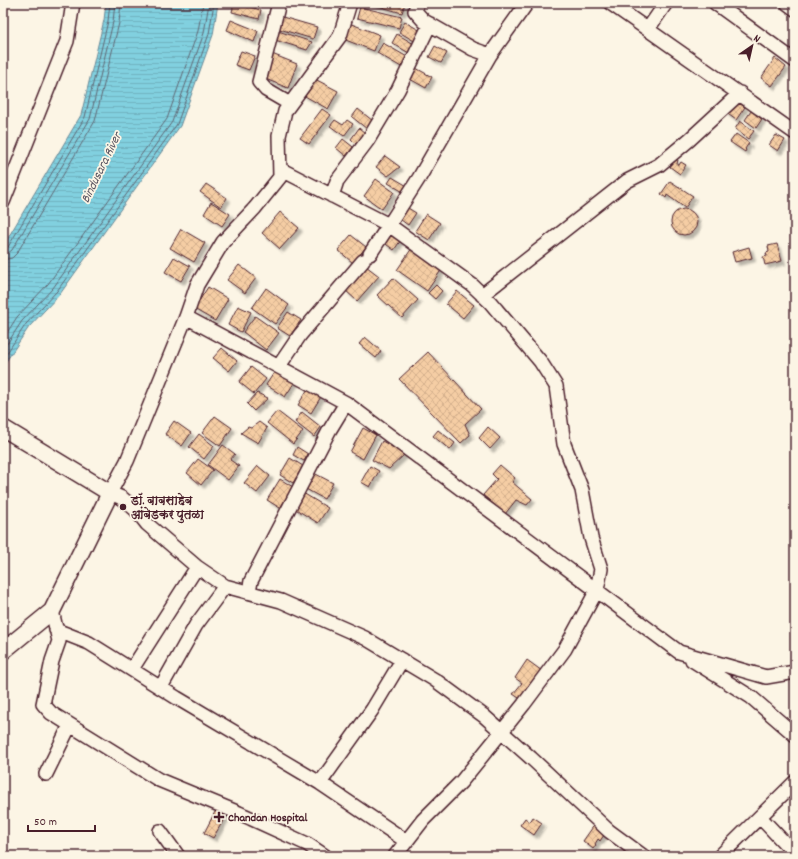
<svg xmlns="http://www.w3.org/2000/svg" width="798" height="859" viewBox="0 0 798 859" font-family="Dekko,'Playpen Sans Deva',sans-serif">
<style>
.water{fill:url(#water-rules);stroke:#6b8997}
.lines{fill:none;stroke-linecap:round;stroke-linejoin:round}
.shore{stroke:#606673;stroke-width:1}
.building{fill:url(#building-cross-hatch);stroke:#4a1f2b;filter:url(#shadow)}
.minor-casing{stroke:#4a1f2b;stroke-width:16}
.major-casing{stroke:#4a1f2b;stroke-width:19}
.minor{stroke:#fcf5e5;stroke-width:13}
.major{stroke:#fcf5e5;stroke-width:16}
.poi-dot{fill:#4a1f2b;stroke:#fcf5e5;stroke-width:1.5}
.labels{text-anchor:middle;stroke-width:3.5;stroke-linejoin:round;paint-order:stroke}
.poi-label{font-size:12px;font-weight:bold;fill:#4a1f2b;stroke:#fcf5e5;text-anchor:start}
.water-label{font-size:13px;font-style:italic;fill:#5a5461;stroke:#fcf5e5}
</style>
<defs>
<pattern id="water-rules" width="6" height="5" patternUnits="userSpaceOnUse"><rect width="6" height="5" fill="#81d0df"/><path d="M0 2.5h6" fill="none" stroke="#71b2c0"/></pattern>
<pattern id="building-cross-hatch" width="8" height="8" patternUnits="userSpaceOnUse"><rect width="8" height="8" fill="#f5cda4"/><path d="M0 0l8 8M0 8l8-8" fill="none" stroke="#d4b08d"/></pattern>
<filter id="shadow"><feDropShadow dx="3.5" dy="3.5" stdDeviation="1" flood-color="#0004"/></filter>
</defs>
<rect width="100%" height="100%" fill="#fcf5e5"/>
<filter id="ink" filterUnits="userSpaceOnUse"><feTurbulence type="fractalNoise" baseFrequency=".025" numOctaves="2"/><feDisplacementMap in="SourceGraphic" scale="8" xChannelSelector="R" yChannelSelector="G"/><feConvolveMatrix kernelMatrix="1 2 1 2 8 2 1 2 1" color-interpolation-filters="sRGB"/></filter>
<g filter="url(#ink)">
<path class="water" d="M106,3H218L213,35L180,126L60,294L29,327L3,366V249L9,236L81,115L104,20Z"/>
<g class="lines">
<path class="shore" d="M3,249L8,247L85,117L108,21L110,3
M3,254L8,253L12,250L90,119L113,22L115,3
M3,260L12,258L17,253L95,121L119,23L121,3
M3,339L17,317L48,284L167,119L198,31L203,3
M3,350L22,321L53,288L172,122L204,33L209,3
M3,359L26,324L57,291L177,124L209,34L214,3"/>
</g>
<path class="building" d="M234,3L261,10L259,19L232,12Z
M368,3H405L402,13Z
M360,7L402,17L399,28L357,18Z
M279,16L317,27L313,39L276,28Z
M231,20L258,31L254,42L227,30Z
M405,22L421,31L416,42L399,32Z
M349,23L380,35L374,51L343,39Z
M278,31L312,42L307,50L275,40Z
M397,34L414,44L409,53L392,43Z
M383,43L409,58L403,68L377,53Z
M435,46L447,53L441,63L429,57Z
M241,51L255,56L249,70L235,65Z
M272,54L297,64L288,88L263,78Z
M775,58L786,67L772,86L761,78Z
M414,67L432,77L426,88L408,78Z
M313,78L338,91L328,109L303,95Z
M734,100L745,107L736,120L725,112Z
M322,109L331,115L309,144L300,138Z
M358,109L373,121L367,129L352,117Z
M751,111L762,119L756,128L745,120Z
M335,120L343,125L347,120L353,124L344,136L330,126Z
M740,121L754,131L748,139L735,129Z
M359,128L365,133L356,144L351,139Z
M736,134L749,143L745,149L746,150L745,152L730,142Z
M776,135L785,140L778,151L769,145Z
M343,139L353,147L346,156L336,148Z
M385,156L400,167L388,176L376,167Z
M676,159L678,160L677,164L679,165L681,162L686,165L680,174L670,167Z
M392,177L409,187L405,193L388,183Z
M376,179L394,192L382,209L364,196Z
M670,181L693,196L685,208L667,195L666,198L661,194Z
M206,184L227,198L221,207L200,192Z
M211,202L230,214L222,226L204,214Z
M408,208L416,213L408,225L401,220Z
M671 222a13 13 0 1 1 26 0a13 13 0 1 1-26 0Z
M280,212L299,228L280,249L262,233Z
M426,214L440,223L429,240L415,231Z
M181,229L205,243L194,262L170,248Z
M393,230L403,237L394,250L383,242Z
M351,235L366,247L353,263L338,250Z
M777,244L782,261L765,265L763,257L767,256L766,253L769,252L768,246Z
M749,247L752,258L735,262L732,252Z
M412,248L442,269L427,291L397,270Z
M174,257L190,266L181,281L165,272Z
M239,265L256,278L245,293L227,280Z
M366,266L379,276L357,301L345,290Z
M393,278L418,300L402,318L377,295Z
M436,285L442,291L435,299L428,293Z
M208,287L228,299L215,321L194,309Z
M266,288L289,305L275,324L252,308Z
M457,291L474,305L463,318L446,304Z
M238,306L251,312L241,332L228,325Z
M288,312L301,320L290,336L277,328Z
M255,316L279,333L266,350L243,332Z
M365,337L381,351L376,358L359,344Z
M222,348L237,361L229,371L213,358Z
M428,352L481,409L465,424L470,435L461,443L399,379Z
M251,367L266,379L254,394L239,382Z
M277,368L296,380L285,397L266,385Z
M309,387L322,395L311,413L298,405Z
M257,393L268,398L254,411L247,404Z
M277,411L303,431L293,444L267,423Z
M302,412L321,427L314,437L295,422Z
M215,416L232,428L220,446L202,433Z
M174,421L191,433L182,446L165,434Z
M259,422L267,428L258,443L241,433L248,427L251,428Z
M488,427L500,438L490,449L479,438Z
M363,428L376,435L363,459L350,452Z
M438,430L455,443L450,450L433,436Z
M199,434L214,446L204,459L189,447Z
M382,441L405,454L389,469L372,460Z
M223,445L235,454L230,460L239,466L228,480L208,465Z
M297,447L308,454L304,461L293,455Z
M290,458L303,466L293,483L280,475Z
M198,459L213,470L201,485L187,473Z
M500,465L515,478L512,482L532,499L527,505L516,500L505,514L483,495L497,479L492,474Z
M258,466L270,476L257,493L244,483Z
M370,466L379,471L370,487L361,482Z
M312,472L333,483L324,499L304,488Z
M280,479L293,487L280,508L267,500Z
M303,493L328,508L318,523L294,508Z
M527,660L542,671L522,700L513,694L522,683L515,678Z
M217,808L227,814L213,838L204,833Z
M533,817L542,823L534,835L520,825L525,818L530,822Z
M595,824L606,832L600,841L598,839L595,844L596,845L593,849L583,841Z"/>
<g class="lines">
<defs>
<path id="minor" d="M279,3L259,82L266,90L290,104
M350,3L340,36L285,111L279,136L280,177L255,208L223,242L197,285L186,317L127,461L110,493L122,498L136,510L147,524L197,567L225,586L281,601L365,638L435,680L484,716L531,758L609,831L643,856
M610,3L795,133
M715,3L795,61
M787,3L795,9
M648,29L666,3
M490,55L527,3
M280,169L389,225L419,178L490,55L473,49L424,21L415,11L417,3
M332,196L337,181L368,140L398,90L430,24
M3,202L67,41L73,3
M370,254L389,225L472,285L490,302L540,361L556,386L564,444L582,490L591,538L601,569L597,590L565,649L524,704L461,782L423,820L395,856
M482,295L627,181L659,165L689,140L740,93
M186,317L346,403L679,652L766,677L795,672
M279,366L300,335L363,261
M249,592L251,581L329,431L346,403
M52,611L59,641L52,661L43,704L51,713L159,780L239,813L307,844L325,856
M56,630L89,643L177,698L320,783L406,841
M692,660L751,697L795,735
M132,669L197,567
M161,687L196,625L225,586
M46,774L70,725
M320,783L372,710L402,660
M760,817L795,854
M160,831L178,856
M720,856L795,782"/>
<path id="major" d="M3,428L110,493L52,611L3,651"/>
</defs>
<use href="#minor" class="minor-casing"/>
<use href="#major" class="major-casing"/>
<use href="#minor" class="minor"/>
<use href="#major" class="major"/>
</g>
</g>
<g class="poi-dot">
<circle cx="123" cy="507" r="4"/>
<path d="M217 811h4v4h4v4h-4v4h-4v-4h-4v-4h4z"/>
</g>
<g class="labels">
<g class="poi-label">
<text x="131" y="504">डॉ. बाबसाहेब<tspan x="131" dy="14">आंबेडकर पुतळा</tspan></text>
<text x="228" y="821">Chandan Hospital</text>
</g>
<g class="water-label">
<text transform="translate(100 167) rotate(-64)" y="5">Bindusara River</text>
</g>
</g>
<rect width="798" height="859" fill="none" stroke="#fcf5e5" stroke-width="16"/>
<rect x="8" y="8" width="782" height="843" fill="none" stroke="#4a1f2b" stroke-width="1.5" filter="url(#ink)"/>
<g transform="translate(752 46) rotate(34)" stroke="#fcf5e5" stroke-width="3" paint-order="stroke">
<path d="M0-3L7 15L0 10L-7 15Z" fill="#4a1f2b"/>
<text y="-6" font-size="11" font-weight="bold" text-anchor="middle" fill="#4a1f2b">N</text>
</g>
<path d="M28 825v6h67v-6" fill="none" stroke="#4a1f2b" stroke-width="2"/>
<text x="34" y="825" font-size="12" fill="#4a1f2b" stroke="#fcf5e5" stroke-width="3" paint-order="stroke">50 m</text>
</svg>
